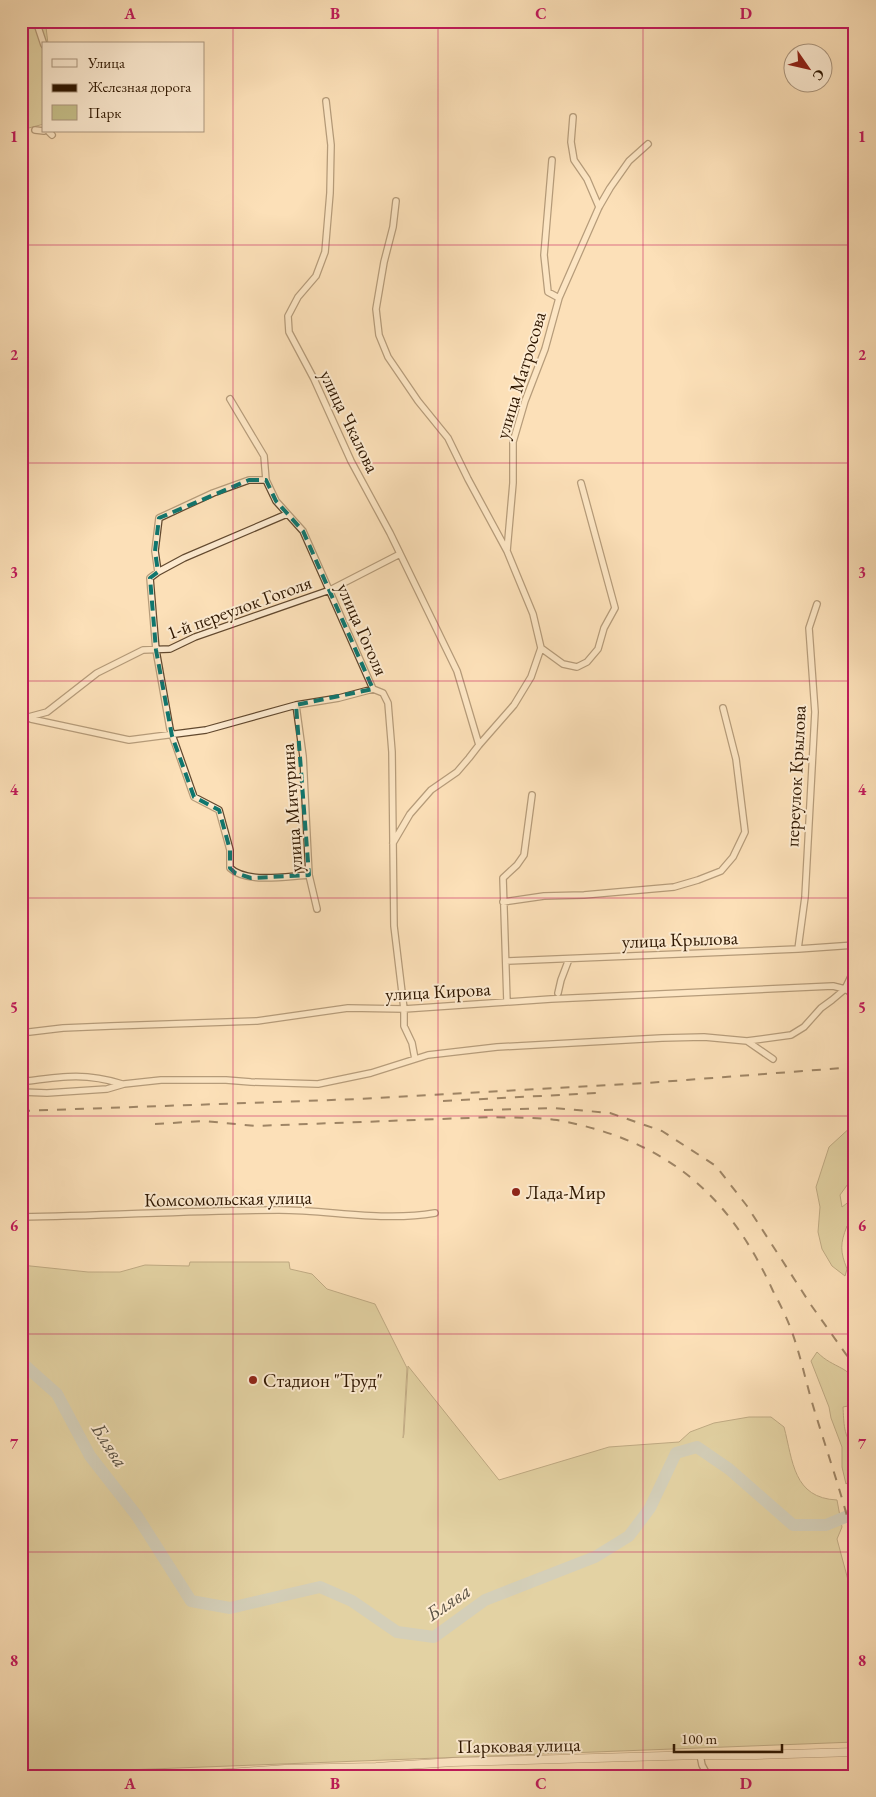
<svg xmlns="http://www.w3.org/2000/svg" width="876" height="1797" viewBox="0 0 876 1797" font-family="'EB Garamond',serif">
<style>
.green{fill:#c6c08a;stroke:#7a6c46}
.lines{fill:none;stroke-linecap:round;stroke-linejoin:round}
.river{stroke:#a4baba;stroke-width:12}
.minor-casing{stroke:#62492f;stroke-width:8}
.tertiary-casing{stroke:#62492f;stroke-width:9}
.minor{stroke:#fdebd1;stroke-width:5.5}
.tertiary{stroke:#fdebd1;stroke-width:8}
.rail{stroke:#2f1701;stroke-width:2;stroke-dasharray:9 9;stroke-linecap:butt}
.marked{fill:none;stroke:#0f766e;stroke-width:4;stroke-dasharray:10 6;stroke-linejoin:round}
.grid{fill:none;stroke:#c2185b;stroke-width:1;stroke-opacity:0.55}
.poi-dot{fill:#8f2418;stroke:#fdebd1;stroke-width:2}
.labels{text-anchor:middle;stroke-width:4;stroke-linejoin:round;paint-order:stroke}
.street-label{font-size:19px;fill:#2f1701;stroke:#fdebd1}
.poi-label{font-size:19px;fill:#2f1701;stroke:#fdebd1;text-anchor:start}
.water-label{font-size:20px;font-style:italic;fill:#585042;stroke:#fdebd1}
.neatline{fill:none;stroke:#c2185b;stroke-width:2}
.grid-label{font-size:16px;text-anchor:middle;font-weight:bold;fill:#c2185b}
</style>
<rect width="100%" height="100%" fill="#fce0b8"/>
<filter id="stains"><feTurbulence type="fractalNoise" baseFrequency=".004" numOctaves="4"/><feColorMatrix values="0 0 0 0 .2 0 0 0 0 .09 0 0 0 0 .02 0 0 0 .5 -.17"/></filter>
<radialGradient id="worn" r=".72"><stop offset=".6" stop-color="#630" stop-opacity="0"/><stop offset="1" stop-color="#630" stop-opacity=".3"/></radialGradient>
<path class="green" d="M21,21H42L46,27L48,44H44V124L21,130Z
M853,1125L855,1126V1168L850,1181L840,1195L842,1207L855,1197V1235L851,1236L847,1226C840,1244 840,1251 847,1269L845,1276L832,1266L822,1249L818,1232L820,1207L816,1187L829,1147Z
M190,1262H289L290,1269L312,1274L327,1289L375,1304L407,1368L403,1438L404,1434L408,1366L499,1480L609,1447L679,1442L690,1432L714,1423L749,1417H771L784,1427C793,1461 793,1498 837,1500L842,1527L837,1539L855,1606V1742L21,1774V1265L88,1272H120L145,1265L189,1266Z
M817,1352C826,1361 832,1363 843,1369C860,1378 855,1401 855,1416L848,1406L843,1407C844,1422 843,1437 855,1448V1476L846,1484L842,1467V1447L831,1418L829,1407L811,1361Z"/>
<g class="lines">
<path class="river" d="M21,1362L57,1394L90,1456L137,1516L191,1601L230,1608L320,1587L352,1601L397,1632L434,1637L485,1600L595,1557L629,1536L650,1508L676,1453L697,1447L729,1469L793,1525H826L855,1513"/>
<defs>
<path id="minor" d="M36,21L44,45
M326,101L331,145L330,193L325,252L316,276L298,297L288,316L289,332L314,379L351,461L390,533L457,671L479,745
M573,117L571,142L574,160L587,179L599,207
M35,130L44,131
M49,132L52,135
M552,160L544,255L548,292L559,298
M396,201L393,227L384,262L376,309L379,335L388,357L418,401L448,438L468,479L507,551
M230,399L264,456L266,480L276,501L303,531L373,689L383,693L388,703L392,752L394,926L404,1009V1026L412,1043L415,1059
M287,514L184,558L158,572L150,578L156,650L170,729L194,797L219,810L230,850V868C247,884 287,876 309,875
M158,572L155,551L159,518L213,493L249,480H266
M541,648L563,664L577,667L587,662L598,649L604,628L615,608L581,483
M296,705L303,756L309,875L317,909
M21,719L47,712L97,673L143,650L170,649L195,637L330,590L400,554
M31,719L129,740L206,730L296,705L339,698L373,689
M393,843L410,814L431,790L457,772L469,758L479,745L514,705L531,677L541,648L533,614L507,551L513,483V442L525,401L545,349L559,298L599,207L610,188L629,161L648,144
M503,902L544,896L584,895L674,887L698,880L721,871L733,857L745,832L736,759L723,708
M854,945L855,955
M21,946L23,987
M798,949L805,897L815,712L809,628L817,604
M506,961L798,949L855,945
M558,993L561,980L569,959
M507,1002L503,878L517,865L524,855L532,795
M21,1033L63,1028L111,1026L257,1021L348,1008L404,1009L551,999L833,986L845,989L855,995
M747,1041L791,1035L804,1027L821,1008L832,1000L845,989L855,968
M21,1082C60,1077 83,1072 122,1084
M21,1092L47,1093L107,1089L124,1084L161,1080H226L251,1082L318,1084L371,1073L428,1055L497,1047L662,1038L704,1037L747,1041L773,1059
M21,1217C107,1216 193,1210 279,1210C331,1210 383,1222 435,1213
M700,1755L702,1765L708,1776"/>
<path id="tertiary" d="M185,1776L285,1769L376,1767L453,1762L700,1755H756L855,1752"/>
</defs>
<use href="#minor" class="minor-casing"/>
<use href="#tertiary" class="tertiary-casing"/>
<use href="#minor" class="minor"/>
<use href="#tertiary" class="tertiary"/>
<path class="rail" d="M443,1101L598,1093
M484,1110L554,1108L610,1113L662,1131L716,1166L747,1206L811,1305L855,1367
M21,1111L360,1099L647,1083L855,1067
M155,1124L204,1121L255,1126L493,1117C514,1118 536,1117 557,1120C665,1140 728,1192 773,1291C780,1304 787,1318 792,1332C801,1357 806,1383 814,1409C828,1455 844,1500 855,1547"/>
</g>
<path d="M0 0H876V1797H0ZM249,480H266L276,501L303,531L373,689L296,705L309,875L251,878L235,873L230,868V850L219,810L194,797L172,736L156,650L150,578L158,572L155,551L159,518Z" fill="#fce0b8" fill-opacity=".55" fill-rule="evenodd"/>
<path class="marked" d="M249,480H266L276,501L303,531L373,689L296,705L309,875L251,878L235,873L230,868V850L219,810L194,797L172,736L156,650L150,578L158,572L155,551L159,518Z"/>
<path class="grid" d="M233,21V1776M438,21V1776M643,21V1776M21,245H855M21,463H855M21,681H855M21,898H855M21,1116H855M21,1334H855M21,1552H855"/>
<g class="poi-dot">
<circle cx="516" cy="1192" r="5"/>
<circle cx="253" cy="1380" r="5"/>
</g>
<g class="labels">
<g class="street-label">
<text transform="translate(520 375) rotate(-73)" y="7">улица Матросова</text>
<text transform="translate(350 421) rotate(64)" y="7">улица Чкалова</text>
<text transform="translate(239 607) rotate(-20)" y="7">1-й переулок Гоголя</text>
<text transform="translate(363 629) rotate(66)" y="7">улица Гоголя</text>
<text transform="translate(795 776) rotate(-87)" y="7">переулок Крылова</text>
<text transform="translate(291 808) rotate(-94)" y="7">улица Мичурина</text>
<text transform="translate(680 939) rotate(-2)" y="7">улица Крылова</text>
<text transform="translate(438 991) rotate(-3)" y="7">улица Кирова</text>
<text transform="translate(228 1198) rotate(-1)" y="7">Комсомольская улица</text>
<text transform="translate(519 1745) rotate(-1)" y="7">Парковая улица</text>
</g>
<g class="poi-label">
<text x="526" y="1199">Лада-Мир</text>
<text x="263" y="1387">Стадион "Труд"</text>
</g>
<g class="water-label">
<text transform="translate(110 1445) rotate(57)" y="7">Блява</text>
<text transform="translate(448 1602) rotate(-34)" y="7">Блява</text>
</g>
</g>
<rect width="876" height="1797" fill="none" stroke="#fce0b8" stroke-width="55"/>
<rect x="42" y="42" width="162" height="90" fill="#fdebd1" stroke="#ab967e"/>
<rect x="52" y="59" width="25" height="8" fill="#fdebd1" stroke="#ab967e"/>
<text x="88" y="68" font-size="15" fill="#2f1701">Улица</text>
<rect x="52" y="84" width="25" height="8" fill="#2f1701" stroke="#ab967e"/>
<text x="88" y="92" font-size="15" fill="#2f1701">Железная дорога</text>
<rect x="52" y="105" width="25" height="15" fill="#c6c08a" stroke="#ab967e"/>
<text x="88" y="118" font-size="15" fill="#2f1701">Парк</text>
<g transform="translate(808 68) rotate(124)"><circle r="24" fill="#fdebd1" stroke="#ab967e"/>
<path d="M0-4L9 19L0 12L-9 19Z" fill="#8f2418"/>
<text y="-8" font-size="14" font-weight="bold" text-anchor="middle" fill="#2f1701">С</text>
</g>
<path d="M674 1744v8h108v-8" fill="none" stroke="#2f1701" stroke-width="2.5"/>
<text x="681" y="1744" font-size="15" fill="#2f1701" stroke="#fdebd1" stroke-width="4" paint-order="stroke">100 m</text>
<rect x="28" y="28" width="820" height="1742" class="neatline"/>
<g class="grid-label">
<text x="130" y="19">A</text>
<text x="335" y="19">B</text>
<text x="541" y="19">C</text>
<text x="746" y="19">D</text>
<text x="14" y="142">1</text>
<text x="862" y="142">1</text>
<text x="14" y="360">2</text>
<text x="862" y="360">2</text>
<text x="14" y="578">3</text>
<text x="862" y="578">3</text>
<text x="14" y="795">4</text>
<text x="862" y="795">4</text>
<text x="14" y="1013">5</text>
<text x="862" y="1013">5</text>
<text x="14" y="1231">6</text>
<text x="862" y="1231">6</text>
<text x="14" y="1449">7</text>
<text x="862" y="1449">7</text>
<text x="14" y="1666">8</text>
<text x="862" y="1666">8</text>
<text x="130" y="1789">A</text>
<text x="335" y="1789">B</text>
<text x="541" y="1789">C</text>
<text x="746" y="1789">D</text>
</g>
<rect width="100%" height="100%" filter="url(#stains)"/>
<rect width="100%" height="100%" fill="url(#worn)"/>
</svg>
